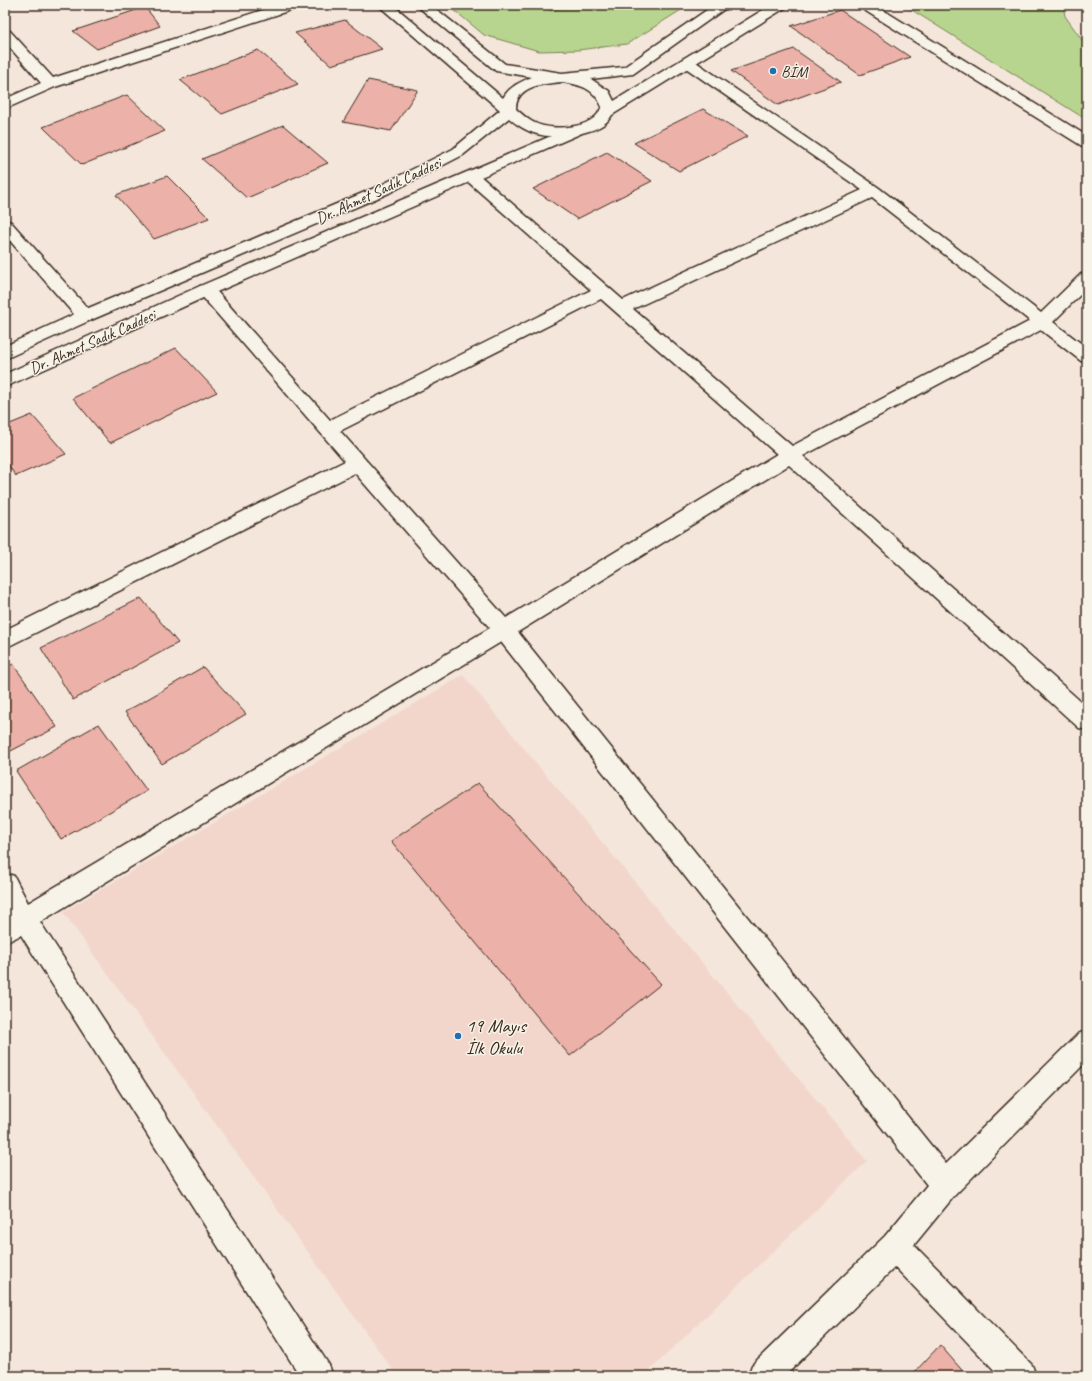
<svg xmlns="http://www.w3.org/2000/svg" width="1092" height="1381" viewBox="0 0 1092 1381" font-family="Caveat,sans-serif">
<style>
.built{fill:#f2d6cc}
.green{fill:#b7d58e;stroke:#798056}
.building{fill:#ecb1a8;stroke:#3b2a1e}
.lines{fill:none;stroke-linecap:round;stroke-linejoin:round}
.minor-casing{stroke:#3b2a1e;stroke-width:3}
.tertiary-casing{stroke:#3b2a1e;stroke-width:3}
.minor{fill:#f7f3e8;fill-rule:evenodd}
.tertiary{fill:#f7f3e8;fill-rule:evenodd}
.poi-dot{fill:#1f6fb2;stroke:#f7f3e8;stroke-width:1.5}
.labels{text-anchor:middle;stroke-width:3;stroke-linejoin:round;paint-order:stroke}
.far-poi-label{font-size:16px;fill:#3b2a1e;stroke:#f7f3e8;text-anchor:start}
.far-street-label{font-size:16px;fill:#3b2a1e;stroke:#f7f3e8}
.poi-label{font-size:19px;fill:#3b2a1e;stroke:#f7f3e8;text-anchor:start}
</style>
<rect width="100%" height="100%" fill="#f5e6db"/>
<filter id="ink" filterUnits="userSpaceOnUse"><feTurbulence type="fractalNoise" baseFrequency=".025" numOctaves="2"/><feDisplacementMap in="SourceGraphic" scale="8" xChannelSelector="R" yChannelSelector="G"/><feConvolveMatrix kernelMatrix="1 2 1 2 8 2 1 2 1" color-interpolation-filters="sRGB"/></filter>
<g filter="url(#ink)">
<path class="built" d="M463,675L867,1161L644,1376H397L63,912Z"/>
<path class="green" d="M448,5H542L551,11L570,5H689L627,44L578,50L539,51L484,35Z
M904,5H1063L1065,16L1087,47V120Z"/>
<path class="building" d="M145,7L160,26L97,49L73,31Z
M840,10L910,57L860,75L791,26Z
M345,20L382,49L331,65L295,33Z
M794,49L841,82L778,105L731,71Z
M258,50L298,84L222,114L180,80Z
M368,80L418,90L391,131L343,122Z
M127,95L165,131L82,165L43,127Z
M703,109L748,136L679,171L634,143Z
M283,125L328,163L247,198L202,159Z
M607,152L652,181L577,219L533,189Z
M167,176L209,218L154,239L116,195Z
M176,348L217,392L110,443L73,398Z
M32,415L66,454L16,476L5,461V426Z
M141,598L178,643L73,700L41,648Z
M13,664L57,727L5,754V668Z
M203,667L246,714L162,764L125,712Z
M99,724L147,791L61,839L16,771Z
M478,783L661,984L570,1056L391,841Z
M940,1345L967,1376H911Z"/>
<g class="lines">
<defs>
<path id="minor" d="M278,5H299L297,8L55,87L5,109V99L41,83L5,42V30L10,31L53,78Z
M859,5H875L1087,136V148L1082,146L861,8Z
M688,59L693,60L879,188L1041,313L1081,274L1087,273V288L1053,322L1087,348V363L1081,361L1041,330L803,456L1087,707V730L1079,728L789,465L518,632L946,1164L1078,1034L1087,1030V1061L955,1195L914,1245L1032,1365L1036,1376H1000L895,1267L785,1376H748L752,1365L885,1236L927,1185L501,642L40,922L329,1365L333,1376H300L21,935L5,943V918L9,915L5,908V873L14,876L28,903L490,628L355,473L5,648V630L345,461L200,294L197,290L200,286L206,285L212,286L330,420L591,290L466,180L464,177L466,174L472,172L478,174L623,300L862,190L683,66L681,63L683,60ZM872,198L1030,321L792,446L633,309ZM601,299L777,454L506,618L340,431Z
M5,220L11,222L91,312L94,316L91,320L85,322L79,320L5,235Z"/>
<path id="tertiary" d="M378,5H393L503,98C510,86 520,82 532,77L496,71L416,5H431L505,64L562,73L624,67L714,5H730L633,74L591,79L609,91L614,101L771,5H787L785,8L612,115C606,126 594,130 582,133L212,294L5,387V374L200,286L551,136C535,136 520,128 509,118L463,155L389,193L91,320L5,359V346L79,312L377,187L453,149L500,110ZM562,82C581,85 594,88 602,107C600,109 599,113 597,115C584,130 547,131 531,121C526,118 521,113 516,109C516,85 544,84 562,82Z"/>
</defs>
<use href="#minor" class="minor-casing"/>
<use href="#tertiary" class="tertiary-casing"/>
<use href="#minor" class="minor"/>
<use href="#tertiary" class="tertiary"/>
</g>
</g>
<g class="poi-dot">
<circle cx="773" cy="71" r="4"/>
<circle cx="458" cy="1036" r="4"/>
</g>
<g class="labels">
<g class="far-poi-label">
<text x="781" y="77">BİM</text>
</g>
<g class="far-street-label">
<text transform="translate(378 190) rotate(-25)" y="6">Dr. Ahmet Sadık Caddesi</text>
<text transform="translate(92 341) rotate(-24)" y="6">Dr. Ahmet Sadık Caddesi</text>
</g>
<g class="poi-label">
<text x="466" y="1032">19 Mayıs<tspan x="466" dy="22">İlk Okulu</tspan></text>
</g>
</g>
<rect width="1092" height="1381" fill="none" stroke="#f7f3e8" stroke-width="20"/>
<rect x="10" y="10" width="1072" height="1361" fill="none" stroke="#3b2a1e" stroke-width="1.5" filter="url(#ink)"/>
</svg>
